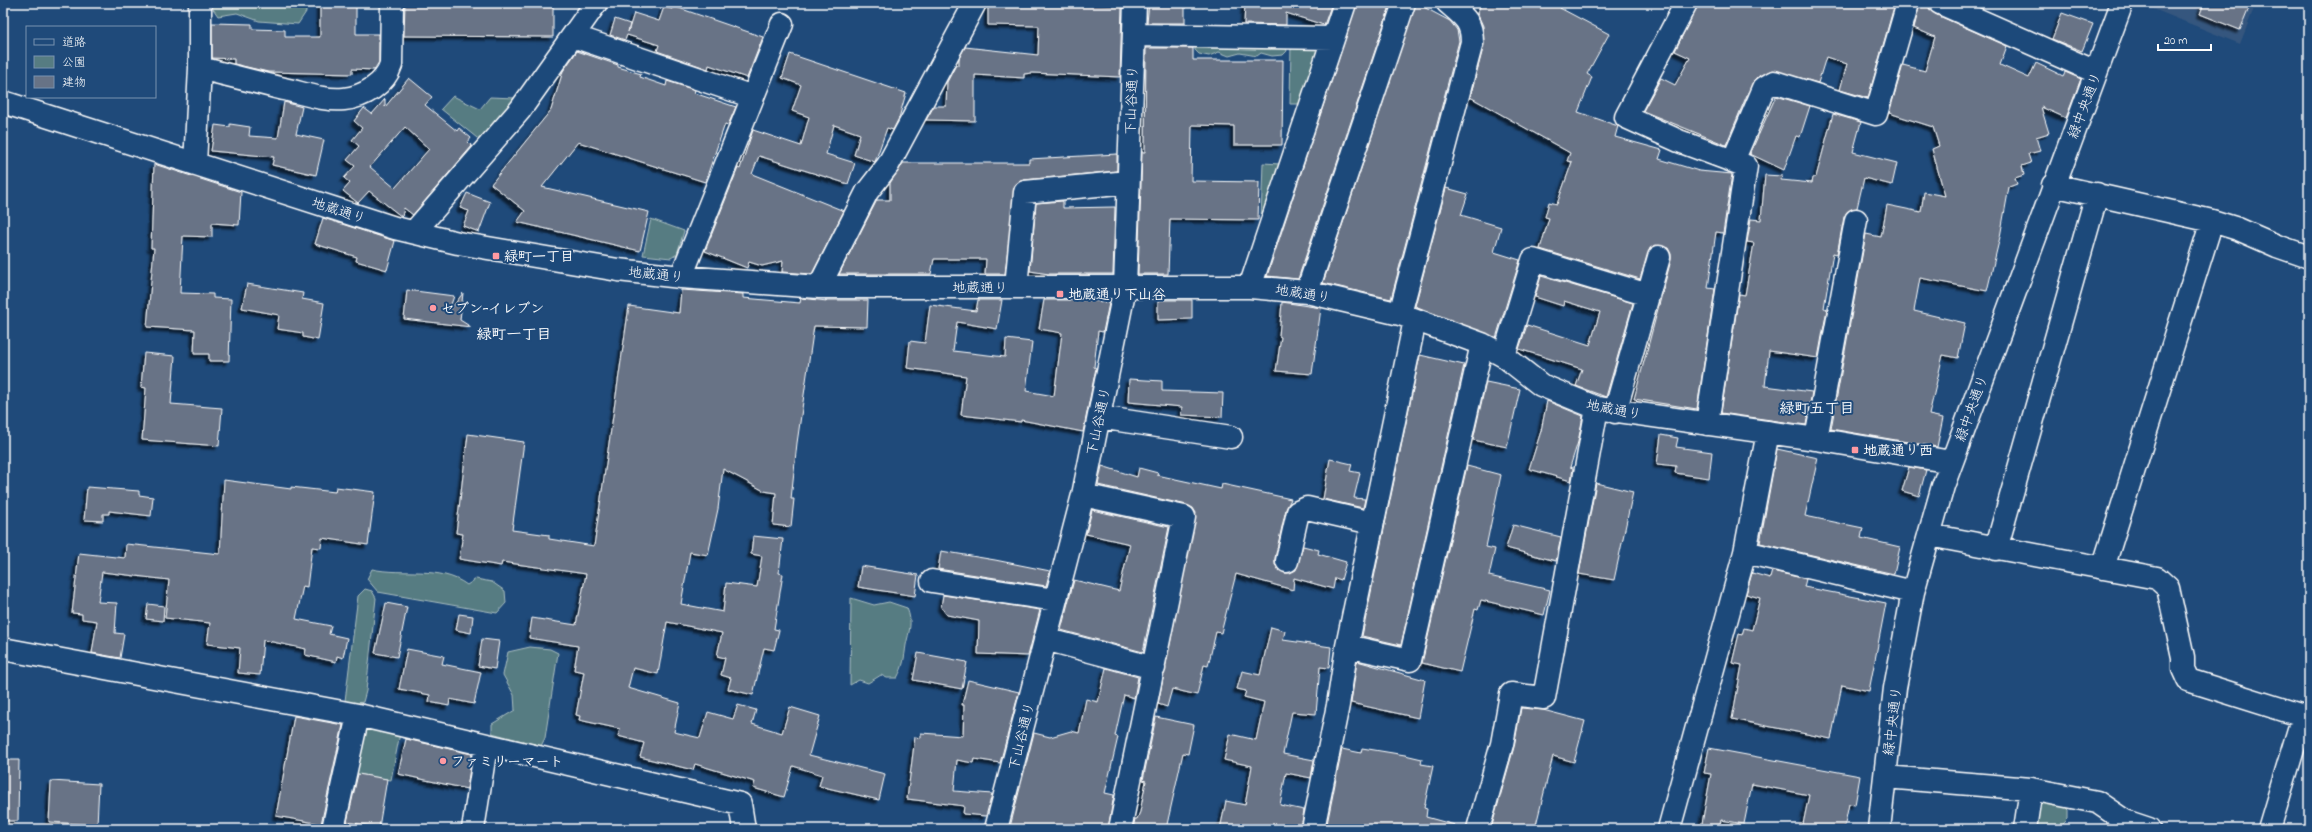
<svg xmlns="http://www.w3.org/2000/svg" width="2312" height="832" viewBox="0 0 2312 832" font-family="'Indie Flower','Klee One',sans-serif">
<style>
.built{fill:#35567e}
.green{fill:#567c82;stroke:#aabec0}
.building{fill:#677386;stroke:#fff;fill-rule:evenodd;filter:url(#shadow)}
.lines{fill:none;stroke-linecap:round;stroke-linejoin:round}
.minor-casing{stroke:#fff;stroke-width:25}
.minor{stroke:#1f4a7a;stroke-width:22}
.poi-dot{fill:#ff9aa2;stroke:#1f4a7a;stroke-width:1.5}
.labels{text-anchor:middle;stroke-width:4;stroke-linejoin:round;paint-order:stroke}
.street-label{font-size:14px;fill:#fff;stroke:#1f4a7a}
.poi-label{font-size:14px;font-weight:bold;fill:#fff;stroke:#1f4a7a;text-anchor:start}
.neighbourhood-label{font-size:15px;font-weight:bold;fill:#fff;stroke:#1f4a7a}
</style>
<defs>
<filter id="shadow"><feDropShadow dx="-3.5" dy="3.5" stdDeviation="1" flood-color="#0009"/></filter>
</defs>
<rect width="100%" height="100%" fill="#1f4a7a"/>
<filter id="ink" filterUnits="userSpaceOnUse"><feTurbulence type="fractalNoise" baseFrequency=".025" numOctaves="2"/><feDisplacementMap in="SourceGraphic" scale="8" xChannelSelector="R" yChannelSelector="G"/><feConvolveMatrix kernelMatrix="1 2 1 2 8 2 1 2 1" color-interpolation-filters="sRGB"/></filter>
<g filter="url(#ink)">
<path class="built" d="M2153,3H2256L2240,44L2151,8Z"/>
<path class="green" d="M209,3H305L306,12L298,24L259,21L237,13L218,16Z
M1195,44H1285L1287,51L1283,55L1272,56L1261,53L1257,56L1240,53L1229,56L1219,52L1209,56L1199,54L1195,50Z
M1291,44H1320L1303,104H1290Z
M453,96L480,109L490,97L515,98L506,108L498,126L482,142L441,109Z
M1263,163L1280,164L1261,219Z
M651,219L684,231L677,254L671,258L643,255Z
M372,569C403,576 440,565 467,585L476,579L492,582L505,591L506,603L497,613L378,592L367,579Z
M365,589L372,591L376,598L366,691L363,702L355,704L345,701L358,596Z
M851,598L874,605L889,602L907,608C913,623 909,631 906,645C904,659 904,665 897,678H887L881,675L868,683L859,680L850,685Z
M530,647L550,649L558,653L545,738L541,746L492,733V724L515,710L514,695L503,675L508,652Z
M357,725L400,733L391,780L348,772Z
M2058,800L2068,810V819L2063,824L2066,829H2030L2034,803Z"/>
<path class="building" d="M320,3H356V34H379V62L374,70L352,69V74L268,72L234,64V59L212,58V23L252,24V29L285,30V37H320Z
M988,3H1080L1122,6L1120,77L1032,73L1024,74V78L975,75V121L926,120L934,106H946L947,82L956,65H959V58L965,47L1038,55L1039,26L988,25Z
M1149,3H1185V23H1147Z
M1245,3H1332L1324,25L1286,13V25L1244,24Z
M1357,3H1391L1298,279L1267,276Z
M1416,3L1450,21L1457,30L1459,41L1391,299L1323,283Z
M1482,3H1563L1560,8L1609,34L1587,74L1592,77L1578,112L1618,126L1615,137L1662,150L1659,159L1699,171L1732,174L1723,233L1716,232L1708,288L1715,289L1697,409L1634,399L1671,260V254L1668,248L1656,245L1650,248L1640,279L1540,249L1549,218L1545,217L1549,202L1557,204L1572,162L1567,161L1570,153L1470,97L1484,45L1483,26L1477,13Z
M1698,3H1895L1868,98L1840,90L1847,64L1826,57L1818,83L1772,70L1758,77L1752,83L1726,145L1643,111L1661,78L1675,85L1690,58L1675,51Z
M1920,3L1928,5L1935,14L2007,46L2000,65L2029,78L2036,63L2063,76L2065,72L2081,79L2066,118L2041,107L2049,133L2036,137L2040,151L2028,154L2031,163L2022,166L2024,175L2015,178L2017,184L2009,187L2000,237L1987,291L1920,278L1914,311L1965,323L1958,358L1943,355L1929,415L1943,418L1937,447L1831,429L1866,234L1881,237L1887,205L1921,212L1924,192L1945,196L1932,149L1939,146L1933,127L1889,113L1903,65L1925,71L1935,37L1914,28Z
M2204,3H2251L2240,30L2200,14Z
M405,4L553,6V37L404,36Z
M673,6L763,37L747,78L709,65L708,69L657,51L659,45L627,35L625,40L610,35L615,19L630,24L628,32L634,13L659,21L664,7L672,9Z
M2062,13L2093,24L2082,51L2052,39Z
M1146,48H1193V60H1283L1282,145H1234V126L1192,125L1191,181L1259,182L1258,220L1170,219L1168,274H1138L1142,152H1145Z
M577,51L618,65V67L641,74L640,77L666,86L667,81L695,90L694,93L736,107L728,125L725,124L705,182L578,142L542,187L649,212L640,251L517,222L525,211L491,184L551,110L563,71Z
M790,54L906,93L899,118L893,130L887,128L875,162L854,155L860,134L834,125L826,154L855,163L848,184L759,156L752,174L844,211L812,274L782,272L783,261L762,266L749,262L747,268L705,251L738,168L740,169L753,130L801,146L809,117L792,111L801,85L782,78Z
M409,78L432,97L425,105L457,131L459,128L471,138L468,142L472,146L413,215L404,208L402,217L369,191L358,203L343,191L350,183L344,178L355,166L347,160L359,146L352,140L362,128L354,121L364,108L372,114L385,99V107ZM405,127L429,149L395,188L370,167Z
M1776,96L1810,106L1800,137L1796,136L1784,170L1750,154Z
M284,102L302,107L296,134L324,140L316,175L272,165L274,157L211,151L215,125L230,127V124L250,127L249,136L278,138Z
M1833,114L1861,122L1853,152L1897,163L1892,185L1864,178L1857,208L1847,212L1844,217L1837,254L1833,253L1824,308L1827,309L1818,358L1769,351L1765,386L1812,392L1806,425L1721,413L1739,294L1745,295L1754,243L1747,242L1751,219L1761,220L1765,175L1782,176L1781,180L1812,183L1813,178L1816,177Z
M1117,154V171L1024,180L1015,185L1005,274H985L986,259H934L931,274H839L877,200H890V183L903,163H1029V159Z
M154,164L241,192L239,225L212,223V237L183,236L180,293L213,294V298L231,299L229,361H209V354H194L195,330L147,327L154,248H151Z
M1446,188L1468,194L1461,215L1501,227L1494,252L1520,260L1496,338L1415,306Z
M467,193L490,202L479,232L463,226L469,211L460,208Z
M1063,201V208L1115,207L1113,274H1049L1030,271L1036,203Z
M323,218L395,241L387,270L356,261L357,257L315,244Z
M1541,276L1633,303L1606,397L1576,386L1582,369L1519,349L1527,325L1590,345L1600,312L1564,301L1563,306L1535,297Z
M247,284L303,293L302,299L324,303L318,340L303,337V333L277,329L279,315L242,308Z
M407,290L454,296L448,313L463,293L460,320L471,327L404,319Z
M681,290L743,294V298L800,303L801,298L827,301L825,300H868L867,327L814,326L797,443L791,499H794L791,527L773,525L776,493L764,491L723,469L718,509L708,555L690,552L681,604L723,612L726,583L757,587L762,556L751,554L753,536L783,539L779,573L783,574L774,629L779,630L774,650L764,648L753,695L728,689L731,678L721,675L725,658L717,656L722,633L667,622L658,674L633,668L628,688L680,703L674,732L700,738L708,712L733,719L738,705L756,710L752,724L782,733L790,707L820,716L809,755L885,774L879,800L819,786L822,775L793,766L784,797L753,788L755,782L695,764L693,770L640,757L644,743L618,736L620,729L579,720L580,716L576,715L584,672L574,670L578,646L529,638L532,618L576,625L586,574L502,562L501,566L459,559L463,534L456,533L468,434L524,442L512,530L549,535V539L594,546L629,306L679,313Z
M978,300H1002L997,329L957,322L953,351L1005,357L1006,339L1032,342L1026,391L1054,396L1062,333L1039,329L1044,300H1090L1109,303L1103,332L1098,331L1094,367L1096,368L1083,432L1021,420V422L961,415L966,376L907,368L910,341L925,343L930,305L976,311Z
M1158,300H1192V319L1158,320Z
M1282,302L1321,308L1312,374L1276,371L1281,337L1279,336Z
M144,353L175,356L171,404L222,408L219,446L142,440L146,388L141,387Z
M1420,355L1464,365L1401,645L1362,636Z
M1129,379L1162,381V391L1223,393L1222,417L1181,415L1182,407L1128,402Z
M1486,382L1520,389L1507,447L1473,440Z
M1547,401L1583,416L1578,442L1570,467L1573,468L1571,481L1529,469L1541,431Z
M1661,435L1678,438L1676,447L1712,452L1709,478L1675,473L1676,466L1657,464Z
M1777,449L1818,458L1805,516L1863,528L1861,538L1900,547L1894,574L1760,543Z
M1330,459L1352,464L1350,471L1360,473L1354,498L1365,499L1363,508L1323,499Z
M1102,466L1137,477L1139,468L1158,473L1157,475L1221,489L1222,484L1291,499L1286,509L1275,558V565L1284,573H1290L1296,570L1303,546L1319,550L1318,554L1346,562L1341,580L1335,578L1333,589L1294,578L1293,590L1236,574L1221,633L1216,632L1208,666L1204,665L1197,695L1172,689L1167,707L1158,704L1196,513L1193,508L1187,505L1098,485Z
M1467,466L1501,475L1486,547L1495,549L1489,576L1550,590L1544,615L1481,600L1478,610L1475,609L1460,672L1422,663Z
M1909,467L1926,470L1919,496L1902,491Z
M224,480L291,489V487L335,492L336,487L375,492L368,545L322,538L321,548L312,547L307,587L303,586L296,619L331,626L329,634L347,638L343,658L337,656L336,662L305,655L306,649L263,640L260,675L238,673L240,648L207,644L210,623L165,618L169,580L102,572L98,602L117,603L115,633L124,634L120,658L92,653L97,621L82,619V614L72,613L79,553L125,558L126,544L220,554Z
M1596,483L1633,492L1614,580L1579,574Z
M87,487L139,491V495L153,497L151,516L109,511V514H103V521L84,520Z
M1092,510L1169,527L1143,652L1061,630L1074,580L1119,591L1130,544L1086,534Z
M1513,525L1561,537L1556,561L1506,548Z
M941,551L995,560L1050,571L1046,586L938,569Z
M861,566L918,575L915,596L858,587Z
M1772,571L1806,579L1804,587L1886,603L1869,691L1842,685L1831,739L1732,719L1742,665L1732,663L1739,634L1742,635L1744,628L1752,630L1760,598L1746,594L1752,573L1770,578Z
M943,595L1040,610L1028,656L978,654L979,621L947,615L941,607Z
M386,603L407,607L397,657L375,653Z
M148,604L164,606L163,621L146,619Z
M459,614L473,616L471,633L456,630Z
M1271,627L1285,631L1283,640L1331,647L1329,668L1320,667L1316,714L1292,712L1283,754L1314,760L1311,778L1286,773L1280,805L1304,810L1301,829H1220L1226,801L1245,805L1252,766L1224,760L1230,734L1256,740L1264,702L1244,697L1246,691L1237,689L1242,671L1260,675Z
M482,639L499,641L495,669L478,666Z
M407,649L444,656L442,664L481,672L474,704L450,699L449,706L429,702L430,695L399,689Z
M918,653L967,662L962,689L913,680Z
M1357,661L1425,680L1418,718L1351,703Z
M1106,668L1138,677L1134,698L1124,695L1115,736L1118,737L1105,793L1114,795L1108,829H1018L1010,827L1034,733L1050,737L1071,731L1079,733L1086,699L1098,702Z
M968,680L1019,692L1000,763L974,759L973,763L957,760L954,791L992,794L986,816L963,814L964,806L907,799L915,737L921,738V733L963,736L964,705H962Z
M1521,708L1543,710L1585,721L1574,762L1553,756L1535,829H1491L1514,747Z
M294,716L343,725L321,824L276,816Z
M1156,717L1194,725L1188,754L1183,753L1166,829H1133L1135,819H1137L1140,812L1146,781L1143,780Z
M406,739L472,754L467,789L398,774Z
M1362,748L1405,755L1422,759L1421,764L1433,766L1424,808L1427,809L1426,817L1455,825L1454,829H1326L1342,749L1361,753Z
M1709,748L1860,776L1855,805L1849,804L1844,829H1802L1809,795L1752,784L1744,824L1721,820L1719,829H1701L1711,774L1704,773Z
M3,760H19L18,821H3Z
M358,774L387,779L379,827L347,822Z
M51,781L99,784L97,825L49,822Z"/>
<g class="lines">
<defs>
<path id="minor" d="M1686,3L1626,117L1679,141L1746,166L1707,424
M1940,3L2096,72
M1134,35L1333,38
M573,36L753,97
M200,68C228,75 256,82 284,89C303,93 324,101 344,99C364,97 385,84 391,65L392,3
M3,102L395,228L458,243L618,270L681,277L819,287H1250L1307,292L1400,314L1482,344L1504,356L1541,385L1597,408L1816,439L1951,462
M1733,161L1764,88L1774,82L1876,114L1908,3
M195,164L200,68V3
M2053,185L2212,221L2238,229L2277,246L2309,257
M414,232L520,110L596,3
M681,277L782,24
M819,287L867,192L888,165L975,3
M1016,287L1025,192L1128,182
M1250,287L1345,3
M1307,292L1404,3
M1400,314L1472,42C1472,21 1463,16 1448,3
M1504,356L1533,260L1648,295
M1615,412L1659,257
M1099,417L1231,437
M1816,439L1856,220
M1083,495L1184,517L1120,829
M1929,535L2157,578L2168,588L2183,657V669L2188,680L2303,716L2269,829
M1996,549L2097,194
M1745,552L1913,592
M1287,561L1298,512L1307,508L1372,523
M2103,568L2212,221
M932,581L1055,600
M1045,639L1154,668
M1347,646L1410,660L1482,344
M3,649L358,715L740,804L744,829
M1885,777L2031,789L2097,802L2125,821L2149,829
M333,829L358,715
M473,829L486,746
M996,829L1083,495L1125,287L1135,3
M1313,829L1338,705L1347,646L1415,320
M1478,829L1502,744L1511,694L1544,698L1597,408
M1669,829L1745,552L1768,432
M1879,829L1895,688L1913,592L1943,486L2122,3
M2025,829L2031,789"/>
</defs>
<use href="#minor" class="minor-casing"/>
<use href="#minor" class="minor"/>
</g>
</g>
<g class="poi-dot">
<rect x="492" y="252" width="8" height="8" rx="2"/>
<rect x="1056" y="290" width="8" height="8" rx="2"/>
<circle cx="433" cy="308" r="4"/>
<rect x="1851" y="446" width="8" height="8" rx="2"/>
<circle cx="443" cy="761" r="4"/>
</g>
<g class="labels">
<g class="street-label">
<text transform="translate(1131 100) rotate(-88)" y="5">下山谷通り</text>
<text transform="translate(2084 105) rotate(-69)" y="5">緑中央通り</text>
<text transform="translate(339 210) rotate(18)" y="5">地蔵通り</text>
<text transform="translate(656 274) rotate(6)" y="5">地蔵通り</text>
<text x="980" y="292">地蔵通り</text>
<text transform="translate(1303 293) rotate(9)" y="5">地蔵通り</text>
<text transform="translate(1971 408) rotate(-70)" y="5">緑中央通り</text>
<text transform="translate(1614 409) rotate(11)" y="5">地蔵通り</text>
<text transform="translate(1098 421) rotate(-78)" y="5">下山谷通り</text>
<text transform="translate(1892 721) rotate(-83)" y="5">緑中央通り</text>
<text transform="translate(1021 736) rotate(-76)" y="5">下山谷通り</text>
</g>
<g class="poi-label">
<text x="504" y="261">緑町一丁目</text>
<text x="1068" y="299">地蔵通り下山谷</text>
<text x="441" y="313">セブン-イレブン</text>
<text x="1863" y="455">地蔵通り西</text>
<text x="451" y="766">ファミリーマート</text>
</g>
<g class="neighbourhood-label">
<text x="514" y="339">緑町一丁目</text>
<text x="1817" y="413">緑町五丁目</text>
</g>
</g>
<rect width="2312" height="832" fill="none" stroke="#1f4a7a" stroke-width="16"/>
<rect x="8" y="8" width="2296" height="816" fill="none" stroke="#fff" stroke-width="1.5" filter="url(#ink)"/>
<rect x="26" y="26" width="130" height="72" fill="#1f4a7a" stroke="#7992af"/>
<rect x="34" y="39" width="20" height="6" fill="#1f4a7a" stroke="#7992af"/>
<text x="62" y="46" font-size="12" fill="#ffffff">道路</text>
<rect x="34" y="56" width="20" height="12" fill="#567c82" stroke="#7992af"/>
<text x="62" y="66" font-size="12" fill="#ffffff">公園</text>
<rect x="34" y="76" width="20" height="12" fill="#677386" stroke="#7992af"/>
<text x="62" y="86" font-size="12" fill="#ffffff">建物</text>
<path d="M2158 44v6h53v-6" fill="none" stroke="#ffffff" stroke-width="2"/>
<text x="2164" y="44" font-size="12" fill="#ffffff" stroke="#1f4a7a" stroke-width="3" paint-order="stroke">20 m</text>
</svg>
